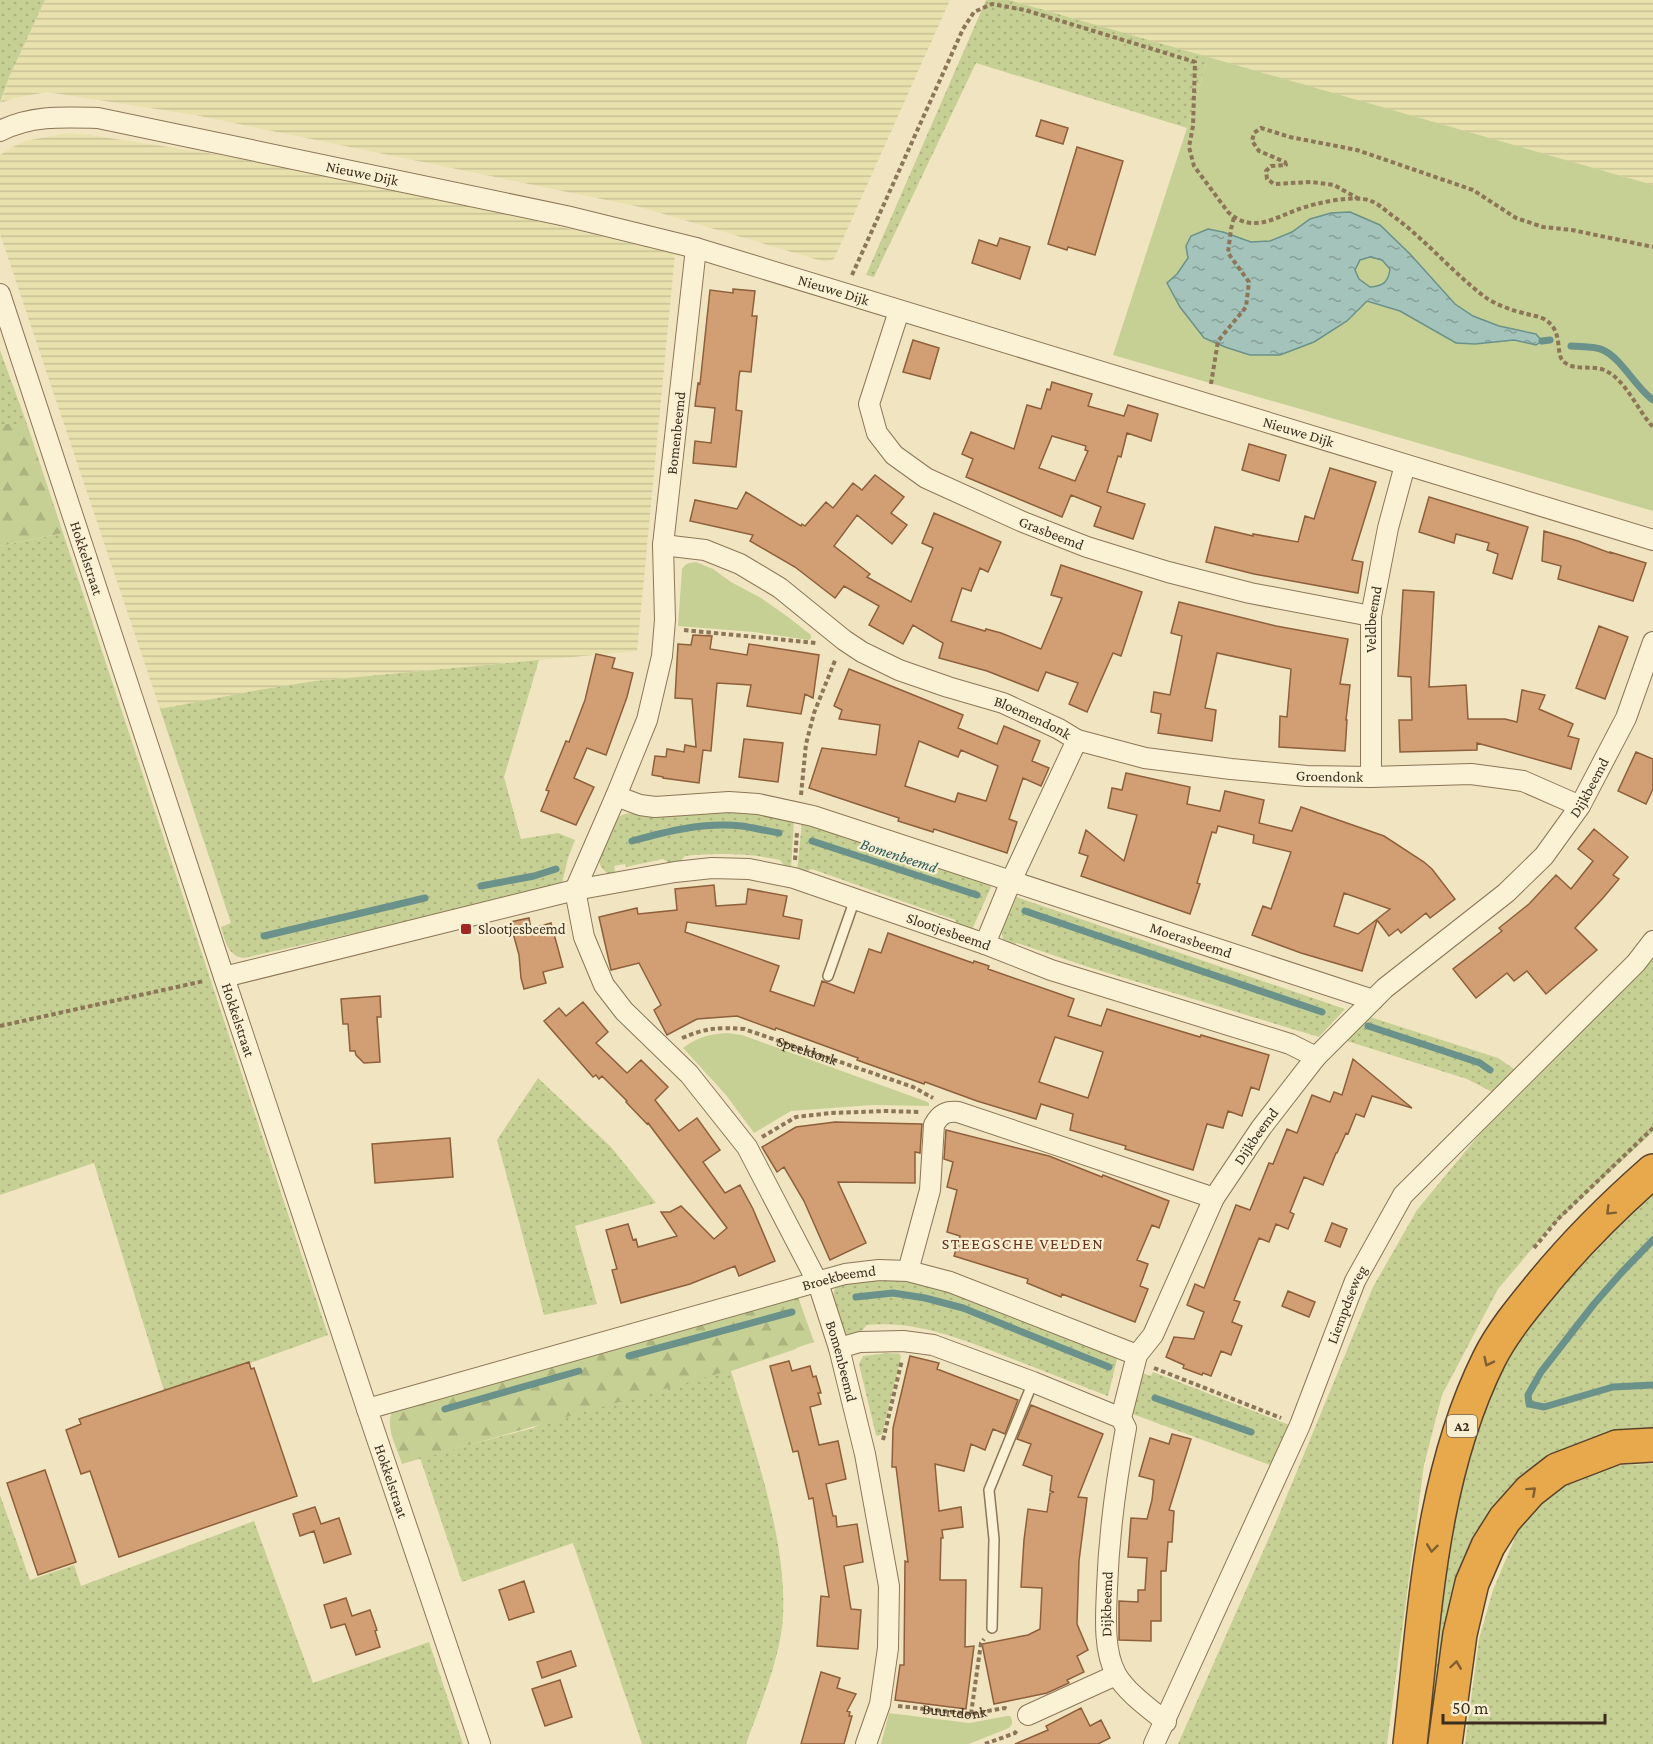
<svg xmlns="http://www.w3.org/2000/svg" width="1653" height="1744" viewBox="0 0 1653 1744" font-family="'Crimson Pro',serif">
<style>
.farmland{fill:url(#farmland-rules)}
.grass{fill:url(#grass-dots)}
.forest{fill:url(#forest-firs)}
.park{fill:#c7d094}
.water{fill:url(#water-ripples);stroke:#6a928a;stroke-width:1.5;fill-rule:evenodd}
.lines{fill:none;stroke-linecap:round;stroke-linejoin:round}
.stream{stroke:#6a928a;stroke-width:7}
.building{fill:#d29f74;stroke:#8e5f3b;stroke-width:1.5;fill-rule:evenodd}
.lane-casing{stroke:#8c7657;stroke-width:12}
.street-casing{stroke:#8c7657;stroke-width:22}
.highway-casing{stroke:#5a432c;stroke-width:36}
.path{stroke:#8c7657;stroke-width:4;stroke-dasharray:4.5 3;stroke-linecap:butt}
.lane{stroke:#fbf1d5;stroke-width:9}
.street{stroke:#fbf1d5;stroke-width:20}
.highway{stroke:#e7a94c;stroke-width:33}
.oneway{stroke:#805f30}
.poi-dot{fill:#a02722;stroke:#f8eed2;stroke-width:2}
.labels{text-anchor:middle;stroke-width:4.5;stroke-linejoin:round;paint-order:stroke}
.shield{fill:#f8eed2;stroke:#746753;stroke-width:1.5}
.shield-label{font-size:14px;font-weight:bold;fill:#3b2d1d}
.street-label{font-size:15px;fill:#3b2d1d;stroke:#f8eed2}
.poi-label{font-size:15px;fill:#3b2d1d;stroke:#f8eed2;text-anchor:start}
.water-label{font-size:16px;font-style:italic;fill:#2b5c5b;stroke:#f8eed2}
.neighbourhood-label{font-size:16px;letter-spacing:1.5px;fill:#6b2d19;stroke:#f8eed2}
</style>
<defs>
<pattern id="farmland-rules" width="6" height="5" patternUnits="userSpaceOnUse" patternTransform="scale(1.5)"><rect width="6" height="5" fill="#e8e1ae"/><path d="M0 2.5h6" fill="none" stroke="#c8c195"/></pattern>
<pattern id="grass-dots" width="8" height="8" patternUnits="userSpaceOnUse" patternTransform="scale(1.5)"><rect width="8" height="8" fill="#c7d094"/><path d="M2 2h.1M6 6h.1" fill="none" stroke="#acb37f" stroke-width="1.8" stroke-linecap="round"/></pattern>
<pattern id="forest-firs" width="22" height="20" patternUnits="userSpaceOnUse" patternTransform="scale(1.5)"><rect width="22" height="20" fill="#c7d094"/><path d="M5 1l3.5 6h-7zM16 11l3.5 6h-7z" fill="#acb37f"/></pattern>
<pattern id="water-ripples" width="26" height="14" patternUnits="userSpaceOnUse" patternTransform="scale(1.5)"><rect width="26" height="14" fill="#a4c3bb"/><path d="M2 4q2-2 4 0t4 0M15 11q2-2 4 0t4 0" fill="none" stroke="#879f97"/></pattern>
</defs>
<rect width="100%" height="100%" fill="#f1e5c1"/>
<path class="farmland" d="M45,0H950L834,259L825,262L640,207L195,115L47,92L14,98L1,103L9,77Z
M1009,0H1653V185L1499,141Z
M68,133L90,135L208,153L296,169L478,207L675,254L637,651L315,681L258,690L160,709L0,234V155L13,147L25,141Z"/>
<path class="grass" d="M0,0H45L9,77L0,103Z
M986,0H1009L1208,57L1187,128L976,63L874,277L866,275Z
M0,350L27,424H0Z
M63,533L328,1335L165,1394L94,1163L0,1195V546Z
M539,660L504,777L521,839L558,833L575,840L568,858L561,887L244,958C227,956 225,940 221,927L231,923L160,709L258,690L315,681Z
M717,811L748,812L794,820L791,870L786,868L780,860C748,853 717,853 685,856L678,864H671L663,859L626,867L625,864L614,866L616,877C607,874 598,868 599,857C600,849 613,820 620,816C631,809 640,817 652,817C662,817 673,814 684,813C695,812 706,812 717,811Z
M802,821L987,882L991,887L971,932L961,931L955,920L812,869L803,873L797,872Z
M1016,897L1345,1009L1319,1037L1088,967L1017,943L1008,946L1004,942L1001,932Z
M1653,952V1132L1548,1230L1498,1289L1442,1395L1424,1465L1387,1744H1178L1276,1522L1373,1287L1417,1210L1501,1108Z
M1370,1017L1498,1058L1517,1071L1494,1093L1467,1079L1347,1041Z
M538,1078L611,1147L656,1203L575,1226L597,1304L544,1315L497,1140Z
M1653,1184V1436L1499,1513L1438,1744H1417L1441,1535L1483,1399L1529,1318Z
M875,1278L911,1281L933,1285L1118,1355L1108,1396C1076,1384 1045,1371 1013,1359C966,1341 919,1320 867,1325L859,1334L845,1335L843,1333C839,1318 828,1300 836,1286Z
M782,1306L796,1349L731,1371C753,1446 787,1538 783,1616C781,1657 760,1705 746,1744H642L573,1543L462,1582L420,1458L533,1428Z
M888,1353L900,1354L901,1357L882,1434L878,1436L876,1435L859,1364L863,1356Z
M1153,1372L1292,1426L1273,1466L1130,1413L1142,1373L1151,1376Z
M1653,1464V1744H1465L1479,1639L1493,1590L1520,1526L1543,1503L1567,1485L1593,1473L1620,1465Z
M0,1495L30,1580L74,1565L81,1586L254,1521L313,1683L429,1642L463,1744H0Z"/>
<path class="forest" d="M0,424H27L63,533L0,546Z
M797,1294L814,1342L731,1370L402,1464C397,1448 385,1428 392,1412Z"/>
<path class="park" d="M1208,57L1653,185V511L1113,355L1187,128Z
M696,562L713,569L731,582L761,598L788,617L811,635V638L809,640L754,632L678,626L682,569C686,563 689,563 696,562Z
M727,1033L742,1035L925,1101L929,1103V1106L873,1105L791,1111L754,1133L726,1095L683,1048C697,1037 710,1034 727,1033Z
M889,1713L969,1723L1007,1716H1010C1013,1721 1013,1724 1009,1728L969,1744H881Z"/>
<path class="water" d="M1350,212L1380,225L1410,254L1455,304L1473,316L1499,326L1536,334L1542,341L1536,345L1514,340L1475,344L1456,343L1400,311L1367,301L1347,321L1314,342L1280,355H1250L1225,347L1204,338L1180,307L1167,283L1177,274L1188,258L1186,246L1191,236L1208,229L1223,232L1251,242L1270,241L1292,232L1310,219L1331,213ZM1370,257L1382,260L1390,269C1388,283 1383,286 1370,287L1359,279L1355,270L1360,260Z"/>
<g class="lines">
<path class="stream" d="M1542,341L1550,340
M1571,346C1581,347 1594,346 1603,350C1621,358 1636,388 1653,400
M632,841C668,831 704,822 742,826C754,828 767,831 779,833
M812,841L977,895
M481,886L534,876L556,869
M1025,911L1322,1012
M264,936L425,898
M1368,1026L1480,1063L1490,1070
M1653,1240L1622,1272L1594,1304L1541,1372L1528,1395L1529,1404L1544,1407L1613,1387L1653,1385
M856,1297L893,1293L925,1298L963,1308L1109,1367
M629,1356L792,1312
M1155,1398L1251,1432
M445,1409L579,1371"/>
</g>
<path class="building" d="M1041,120L1068,128L1063,144L1036,136Z
M1077,147L1123,161L1095,255L1068,247L1067,250L1048,244Z
M1000,238L1030,247L1020,279L972,263L979,240L997,246Z
M733,289L755,291L752,316H757L751,372L740,371L739,376L736,410L742,411L736,467L693,463L695,441L711,443L715,408L695,406L698,383L700,384L710,290L733,293Z
M913,340L939,348L930,379L903,372Z
M1052,382L1092,394L1088,406L1124,416L1128,405L1158,414L1151,441L1127,433L1121,457L1118,456L1107,492L1145,504L1133,539L1094,526L1101,507L1071,495L1062,517L966,477L973,459L962,454L971,432L1014,449L1027,405L1041,409L1047,389L1050,390ZM1052,436L1086,446L1085,450L1088,451L1075,481L1039,468Z
M1249,444L1286,455L1279,481L1242,470Z
M1330,468L1376,482L1352,560L1363,562L1358,593L1254,574L1206,562L1215,527L1253,536V534L1298,542L1305,516L1314,519Z
M875,475L904,497L891,513L907,525L892,544L857,515L834,546L870,574L867,577L911,602L933,548L922,543L934,513L1001,542L988,572L980,568L971,591L962,588L951,621L985,631L986,629L1001,633L1041,649L1062,598L1051,595L1061,565L1142,592L1121,656L1113,653L1087,712L1069,704L1078,683L1046,672L1038,691L987,671L939,658L943,643L913,625L903,644L869,625L879,606L844,586L835,598L795,567L750,541L753,535L690,521L695,500L737,509L746,492L801,526L802,524L805,526L826,502L833,508L853,483L862,490Z
M1429,497L1528,527L1512,579L1493,573L1498,554L1487,550L1489,543L1456,534L1454,543L1419,532Z
M1544,531L1578,541L1610,553V552L1646,563L1633,601L1558,579L1561,566L1542,561Z
M1403,590L1434,592L1429,687L1466,685L1468,719H1505L1517,722L1522,690L1545,695L1539,709L1573,724L1568,736L1579,739L1571,769L1477,743V750L1400,752L1399,720H1412L1411,677L1398,676Z
M1179,602L1276,626L1348,639L1340,684L1350,685L1346,720H1347L1345,751L1279,747L1280,716L1287,717L1291,669L1217,653L1205,708L1216,710L1212,741L1158,733L1161,714L1151,712L1154,692L1170,695L1182,636L1171,633Z
M1599,626L1628,637L1605,699L1576,688Z
M693,635L712,636L710,649L747,655L749,644L819,655L813,698L805,694L801,714L747,706L751,685L717,683L711,751L703,750L699,783L663,778V777L652,775L655,756L666,757L667,749L684,752L685,745L696,747L692,699L675,698L678,644L691,645Z
M596,654L615,658L612,668L633,673L627,697L606,755L587,748L574,778L594,787L576,825L541,811L549,791L546,790L566,741L569,742L585,700Z
M849,669L963,715L958,728L997,744L1004,726L1040,741L1032,761L1049,768L1041,786L1023,778L1009,819L1017,822L1007,853L934,829L933,832L898,821L899,818L809,788L822,748L876,755L880,725L839,719L842,710L834,706ZM919,741L958,757L961,750L998,766L986,801L958,793L955,802L905,786Z
M744,739L783,743L778,782L739,777Z
M1636,752L1653,759V789L1646,804L1618,791Z
M1126,773L1190,787L1187,804L1220,811L1225,791L1264,800L1259,823L1292,831L1301,807L1384,836L1424,862L1432,869L1455,899L1430,918L1426,913L1401,933L1398,929L1389,936L1377,920L1362,971L1301,953L1252,935L1263,906L1271,909L1291,852L1253,843L1254,835L1218,826L1216,833L1212,832L1197,883L1200,884L1190,914L1081,876L1088,856L1079,853L1086,830L1124,861L1137,815L1108,808L1112,788L1122,790ZM1344,893L1390,909L1358,934L1334,926Z
M1594,829L1628,857L1613,875L1619,879L1603,898L1575,928L1597,950L1546,994L1527,971L1514,981L1507,973L1476,998L1453,969L1502,931L1499,928L1529,904L1556,875L1571,889L1593,861L1578,849Z
M714,885L716,906L746,904L748,889L787,896L783,916L802,920L799,939L687,922L685,932L779,966L770,991L814,1006L822,981L854,993L869,949L881,953L888,933L973,963L974,961L989,966L988,969L1074,999L1068,1016L1101,1026L1107,1009L1200,1037L1201,1035L1269,1055L1259,1090L1251,1087L1242,1116L1228,1111L1223,1128L1207,1124L1193,1170L1125,1149L1126,1146L1070,1130L1073,1114L1041,1104L1036,1119L977,1101L925,1082L924,1084L857,1060L858,1058L776,1028L775,1030L737,1016L697,1019L667,1035L654,1010L661,1005L639,963L611,970L599,917L637,908L638,914L677,910L675,889ZM1055,1037L1103,1052L1088,1098L1039,1082Z
M529,918L531,929L551,923L563,967L543,972L546,983L524,989L521,978L519,955L510,922Z
M380,996L381,1017H377L380,1062L364,1063L356,1055L355,1051H350L348,1024H343L341,999Z
M583,1002L608,1032L596,1043L627,1073L641,1060L668,1087L655,1100L679,1131L697,1118L720,1150L703,1162L725,1193L740,1185L753,1209L775,1261L739,1276L735,1266L690,1284L621,1303L612,1270L617,1269L606,1230L628,1224L633,1240L636,1239L638,1247L677,1236L661,1212H670L681,1206L714,1239L727,1228L648,1123L647,1124L626,1102L627,1101L602,1076L599,1079L596,1075L593,1077L544,1021L559,1008L566,1016Z
M1353,1059L1412,1108L1372,1096L1364,1117L1356,1114L1348,1134L1346,1133L1337,1153H1336L1323,1185L1304,1177L1290,1212L1294,1214L1288,1229L1276,1224L1269,1242L1259,1238L1234,1300L1240,1302L1232,1322L1242,1326L1231,1355L1221,1351L1211,1376L1203,1373L1202,1375L1183,1368L1184,1365L1166,1357L1174,1337L1194,1339L1204,1312L1187,1305L1195,1284L1204,1288L1236,1205L1250,1210L1269,1163L1273,1164L1287,1129L1297,1133L1312,1095L1330,1102L1334,1092L1342,1095Z
M835,1122L922,1124L920,1153L915,1152V1183L838,1182L866,1243L830,1260L804,1201L784,1167L777,1172L762,1147L796,1127Z
M946,1130L1049,1156L1102,1177L1103,1175L1169,1201L1159,1228L1152,1225L1137,1260L1148,1264L1140,1286L1148,1289L1135,1322L1062,1294L1061,1297L1027,1283L1028,1279L954,1256L960,1236L947,1232L957,1190L947,1187L953,1162L944,1159Z
M450,1138L453,1177L375,1183L372,1144Z
M1332,1223L1347,1229L1340,1247L1325,1241Z
M1288,1291L1315,1302L1309,1317L1282,1306Z
M910,1356L939,1363L937,1369L1018,1400L1005,1434L993,1429L985,1450L971,1444L964,1471L935,1464L939,1511L961,1507L963,1527L942,1530L943,1538H941L940,1580H966L965,1647L974,1646L966,1709L895,1700L900,1665H904L905,1561L908,1562L896,1467H892L893,1428Z
M789,1361L792,1371L810,1366L813,1377L816,1376L821,1393H818L821,1404L810,1407L819,1445L838,1441L846,1479L826,1484L833,1516H836L837,1527L857,1524L863,1562L844,1566L851,1609L861,1610L858,1649L817,1646L821,1596L829,1597L813,1498L809,1499L798,1451L793,1452L770,1366Z
M249,1362L251,1369L254,1368L297,1496L119,1557L90,1471L81,1474L66,1430L81,1424L79,1419Z
M1031,1405L1103,1434L1078,1497L1087,1498L1079,1561L1077,1624L1088,1650L1077,1656L1084,1672L1067,1680L1069,1683L1047,1693L994,1704L982,1644L1028,1635L1040,1629L1042,1588L1021,1587L1024,1540L1028,1509L1047,1512L1050,1493L1054,1492L1050,1491L1052,1476L1023,1465L1031,1444L1017,1439Z
M1172,1434L1191,1439L1169,1510L1174,1511L1172,1542H1168L1166,1571H1161V1621H1151V1641L1119,1640V1601L1138,1602V1590H1145L1147,1558L1128,1557L1131,1518L1147,1519L1152,1500L1154,1480L1139,1476L1150,1438L1169,1444Z
M45,1470L76,1562L38,1575L7,1483Z
M315,1507L321,1524L339,1518L351,1554L324,1563L314,1531L300,1536L293,1514Z
M524,1581L534,1612L509,1620L499,1590Z
M346,1598L352,1616L370,1610L377,1630L375,1631L380,1647L356,1655L345,1624L331,1628L324,1605Z
M571,1651L576,1666L542,1678L537,1662Z
M821,1672L840,1678L837,1688L856,1694L847,1711L850,1712L849,1716H852L844,1744H801Z
M560,1680L572,1717L545,1726L532,1689Z
M1081,1708L1090,1726L1101,1720L1110,1738L1098,1744H1015L1048,1730L1046,1726Z"/>
<g class="lines">
<defs>
<path id="lane" d="M828,976L855,899
M992,1628L994,1539L989,1490L1033,1382"/>
<g id="street">
<path id="s3" d="M0,131C32,115 63,117 98,118L566,216L696,248L1653,540"/>
<path id="s4" d="M696,248L663,545L665,620L662,656L647,720L616,796L575,890L584,937L604,985L624,1011L689,1074L747,1147L818,1283L839,1348L865,1454L889,1586L888,1648L880,1704L866,1744"/>
<path id="s5" d="M0,294L224,977L367,1409L480,1744"/>
<path id="s6" d="M899,311L869,404L877,433L894,455L926,478L1023,522L1087,547L1168,572L1250,593L1371,616"/>
<path id="s7" d="M663,545L705,550L740,564L780,588L844,640L862,652L899,670L948,687L1003,703L1059,729L1077,740L1011,881L985,944"/>
<path id="s8" d="M1077,740L1145,758L1231,769L1307,776L1371,777L1471,774L1523,781L1580,806"/>
<path id="s9" d="M1371,777V616L1388,528L1405,465"/>
<path id="s10" d="M616,796L640,805L655,807L729,802L758,804L813,816L1373,1000"/>
<path id="s11" d="M224,977L575,890L675,872L712,868L749,869L794,878L985,944L1051,970L1290,1044L1316,1057"/>
<path d="M908,1271L930,1190L934,1125C940,1114 946,1111 958,1112L1214,1198"/>
<path d="M839,1348L860,1342L903,1341L933,1345L1033,1382L1121,1418"/>
<path id="s12" d="M367,1409L845,1274L879,1270L908,1271L950,1282L1137,1355"/>
<path d="M1028,1715L1116,1675"/>
<path id="s13" d="M1166,1722C1150,1709 1126,1692 1116,1674C1103,1650 1106,1615 1107,1588C1109,1534 1116,1481 1126,1428L1121,1418L1137,1355L1153,1335L1214,1198L1261,1128L1316,1057L1385,988L1506,893L1544,856L1580,806L1626,718L1653,642"/>
<path id="s14" d="M1154,1744L1300,1425L1355,1281L1403,1195L1636,963L1653,941"/>
</g>
<path id="highway" d="M1410,1744C1425,1614 1430,1478 1489,1359C1502,1333 1521,1310 1539,1288C1573,1246 1612,1207 1653,1171
M1445,1744L1460,1634L1472,1583L1488,1546L1505,1519L1530,1491L1557,1470L1617,1447L1653,1445"/>
</defs>
<use href="#lane" class="lane-casing"/>
<use href="#street" class="street-casing"/>
<use href="#highway" class="highway-casing"/>
<g class="path">
<path d="M1359,199L1334,185L1311,182L1274,184L1267,179L1266,171L1271,166L1286,165L1285,162L1259,151L1252,141L1254,133L1261,128L1290,137L1357,150L1473,190L1516,218L1543,227L1572,230L1653,247"/>
<path d="M852,275L963,29L974,12L992,4L1025,10L1195,62L1193,126L1189,147L1194,166L1228,212C1252,234 1274,218 1299,209C1316,203 1355,194 1371,201C1379,204 1386,211 1393,216C1426,240 1452,272 1485,297C1496,305 1514,311 1527,314C1533,316 1539,316 1544,319C1565,331 1554,354 1564,362C1575,371 1591,365 1604,370C1626,379 1637,410 1653,427"/>
<path d="M1211,384L1218,341L1246,307L1249,282L1228,253L1231,229L1234,217"/>
<path d="M684,630L816,643"/>
<path d="M801,795L806,744L814,713L836,658"/>
<path d="M795,860L797,832"/>
<path d="M0,1026L204,981"/>
<path id="s1" d="M682,1038C707,1028 716,1027 744,1029L913,1087L933,1098"/>
<path d="M762,1137L796,1117L831,1113L886,1111L920,1112"/>
<path d="M1534,1248L1558,1219L1653,1128"/>
<path d="M1154,1368L1281,1418"/>
<path d="M883,1440L902,1360"/>
<path id="s2" d="M898,1706L971,1714L1005,1708L1009,1710"/>
<path d="M971,1714L981,1643L984,1639"/>
<path d="M985,1744L1015,1733L1018,1729"/>
</g>
<use href="#lane" class="lane"/>
<use href="#street" class="street"/>
<use href="#highway" class="highway"/>
</g>
<defs><path id="oneway-chevron" d="M-2-3.5L2.5 0L-2 3.5" fill="none" stroke-width="1.6" stroke-linecap="round" stroke-linejoin="round" transform="scale(1.5)"/></defs>
<g class="oneway">
<use href="#oneway-chevron" transform="translate(1610 1211) rotate(135)"/>
<use href="#oneway-chevron" transform="translate(1488 1362) rotate(116)"/>
<use href="#oneway-chevron" transform="translate(1532 1491) rotate(-42)"/>
<use href="#oneway-chevron" transform="translate(1432 1548) rotate(97)"/>
<use href="#oneway-chevron" transform="translate(1456 1665) rotate(-82)"/>
</g>
<rect class="poi-dot" x="460" y="923" width="12" height="12" rx="3"/>
<g class="labels">
<rect class="shield" x="1447" y="1415" width="30" height="22" rx="4.5"/>
<g class="shield-label">
<text x="1462" y="1431">A2</text>
</g>
<g class="street-label">
<text dy="5" stroke="none"><textPath href="#s3" startOffset="370">Nieuwe Dijk</textPath></text>
<text dy="5" stroke="none"><textPath href="#s3" startOffset="856">Nieuwe Dijk</textPath></text>
<text transform="translate(676 433) rotate(-84)" y="5">Bomenbeemd</text>
<text dy="5" stroke="none"><textPath href="#s3" startOffset="1342">Nieuwe Dijk</textPath></text>
<text dy="5" stroke="none"><textPath href="#s6" startOffset="332">Grasbeemd</textPath></text>
<text dy="5" stroke="none"><textPath href="#s5" startOffset="278">Hokkelstraat</textPath></text>
<text dy="5" stroke="none"><textPath href="#s9" startOffset="158">Veldbeemd</textPath></text>
<text dy="5" stroke="none"><textPath href="#s7" startOffset="414">Bloemendonk</textPath></text>
<text dy="5" stroke="none"><textPath href="#s8" startOffset="256">Groendonk</textPath></text>
<text dy="5" stroke="none"><textPath href="#s13" startOffset="1131">Dijkbeemd</textPath></text>
<text dy="5" stroke="none"><textPath href="#s11" startOffset="747">Slootjesbeemd</textPath></text>
<text dy="5" stroke="none"><textPath href="#s10" startOffset="598">Moerasbeemd</textPath></text>
<text dy="5" stroke="none"><textPath href="#s5" startOffset="764">Hokkelstraat</textPath></text>
<text dy="5" stroke="none"><textPath href="#s1" startOffset="130">Speeldonk</textPath></text>
<text dy="5" stroke="none"><textPath href="#s13" startOffset="645">Dijkbeemd</textPath></text>
<text dy="5" stroke="none"><textPath href="#s12" startOffset="490">Broekbeemd</textPath></text>
<text dy="5" stroke="none"><textPath href="#s14" startOffset="480">Liempdseweg</textPath></text>
<text dy="5" stroke="none"><textPath href="#s4" startOffset="1212">Bomenbeemd</textPath></text>
<text dy="5" stroke="none"><textPath href="#s5" startOffset="1250">Hokkelstraat</textPath></text>
<text dy="5" stroke="none"><textPath href="#s13" startOffset="141">Dijkbeemd</textPath></text>
<text dy="5" stroke="none"><textPath href="#s2" startOffset="57">Buurtdonk</textPath></text>
</g>
<g class="poi-label">
<text x="478" y="934">Slootjesbeemd</text>
</g>
<g class="water-label">
<text transform="translate(899 855) rotate(18)" y="6">Bomenbeemd</text>
</g>
<g class="neighbourhood-label">
<text x="1023" y="1249">STEEGSCHE VELDEN</text>
</g>
</g>
<path d="M1443 1714v9h162v-9" fill="none" stroke="#3b2d1d" stroke-width="3"/>
<text x="1452" y="1714" font-size="18" fill="#3b2d1d" stroke="#f8eed2" stroke-width="4.5" paint-order="stroke">50 m</text>
</svg>
